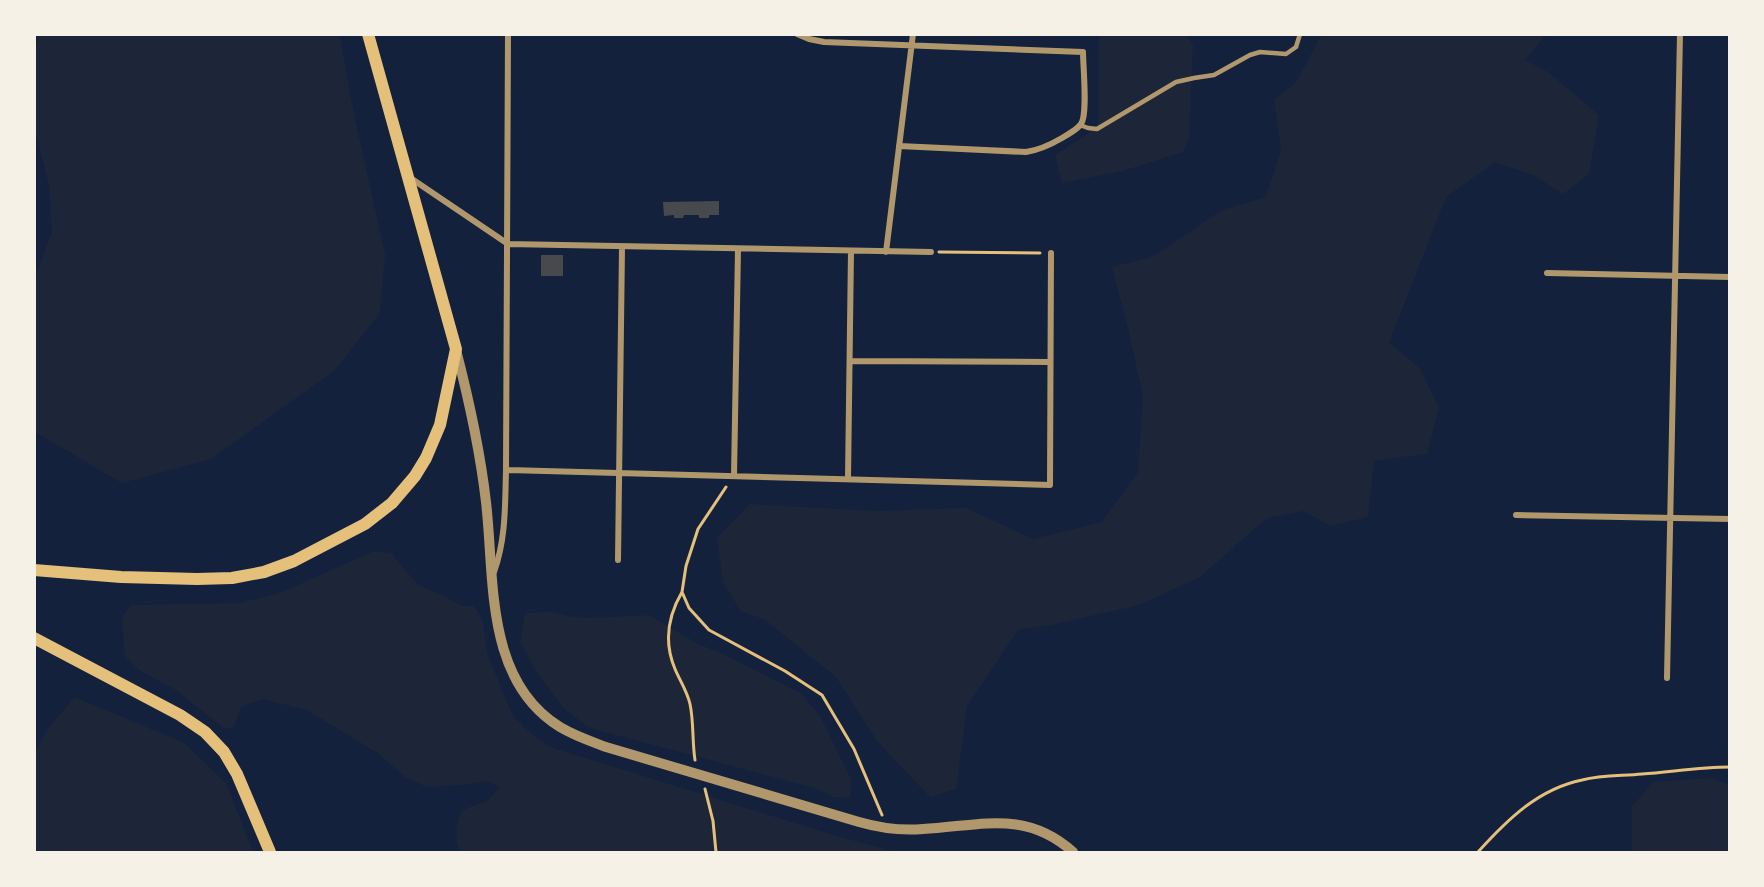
<svg xmlns="http://www.w3.org/2000/svg" width="1764" height="887" viewBox="0 0 1764 887" font-family="'Noto Sans',sans-serif">
<style>
.green{fill:#1d2539}
.building{fill:#48494c}
.lines{fill:none;stroke-linecap:round;stroke-linejoin:round}
.path{stroke:#e5c07b;stroke-width:3}
.service{stroke:#b1986c;stroke-width:4.5}
.minor{stroke:#b1986c;stroke-width:6}
.tertiary{stroke:#b1986c;stroke-width:10}
.secondary{stroke:#e5c07b;stroke-width:12}
</style>
<rect width="100%" height="100%" fill="#14213d"/>
<path class="green" d="M1322,34L1545,35L1525,60L1548,72L1599,115L1589,174L1563,194L1535,176L1495,162L1446,197L1389,343L1420,368L1439,408L1427,454L1374,461L1368,517L1330,526L1304,511L1267,518L1200,577L1139,605L1051,625L1018,630L967,706L956,789L930,797L877,741L836,677L764,619L741,611L723,582L717,538L750,504L876,511L966,508L1033,539L1102,522L1138,472L1143,396L1128,328L1112,267L1152,257L1222,210L1266,197L1281,150L1274,100L1296,82Z
M39,35H340L354,115L385,254L380,313L334,371L211,459L122,483L35,432V278L52,232L49,185L35,130L34,55Z
M1099,35H1187L1193,45L1189,137L1183,152L1123,171L1062,183L1055,155L1089,133L1098,124Z
M374,551L391,553L418,585L440,594L462,606H474L482,619L488,656L513,716L534,736L553,748L837,836L889,850L917,852H460C455,836 455,827 462,810L487,801L500,787L486,781L463,785L427,787L406,778L379,754L307,710L262,699L241,707L234,727L225,729L176,690L139,670L125,656L122,617L132,605L240,603L280,593Z
M550,612L568,616L589,618L649,615L698,644L723,654L802,694L820,716L851,779L850,798L833,797L818,789L590,728L564,709L536,671L520,642L525,613Z
M75,697L184,743L226,783L253,852H35V753L46,731Z
M1711,778L1729,785V852H1632V806L1654,782Z"/>
<path class="building" d="M719,201V215H709V218H699V215H684L683,218H674V215L664,216L663,202Z
M541,255H563V276H541Z"/>
<g class="lines">
<path class="path" d="M939,252L1040,253
M726,487L698,529L686,566L682,592L689,608L709,630L785,671L822,695L854,749L882,815
M682,592C668,616 664,643 675,669C680,681 687,691 690,704C694,723 692,741 695,760
M705,789L713,821L716,852
M1478,852C1507,820 1538,789 1582,780C1602,775 1622,776 1642,774C1671,772 1700,767 1730,767"/>
<path class="service" d="M1080,125L1088,128L1097,129L1176,82L1194,78L1214,75L1250,55L1260,52L1286,54L1296,47L1300,34"/>
<path class="minor" d="M797,34L809,39L824,42L1083,52C1083,67 1088,114 1081,124C1077,130 1068,134 1062,138C1050,145 1040,150 1026,152L899,146
M409,177L508,244L931,252
M886,252L913,34
M1547,273L1730,277
M850,361L1050,362
M506,470L1050,485L1051,253
M734,476L738,249
M848,479L851,251
M1516,515L1730,519
M618,560L622,247
M494,572C506,539 505,505 506,470L508,34
M1667,678L1680,34"/>
<path class="tertiary" d="M456,350C469,400 480,450 486,502C495,578 484,680 560,727C575,736 590,741 606,747L859,822C880,828 901,831 923,829C980,826 1025,809 1073,852"/>
<path class="secondary" d="M34,570L121,577L197,579L232,578L264,572L294,561L365,524L392,503L415,476L426,458L440,425L456,349L368,34
M34,638L180,715L205,732L224,752L237,774L270,852"/>
</g>
<rect width="1764" height="887" fill="none" stroke="#f6f1e7" stroke-width="72"/>
</svg>
